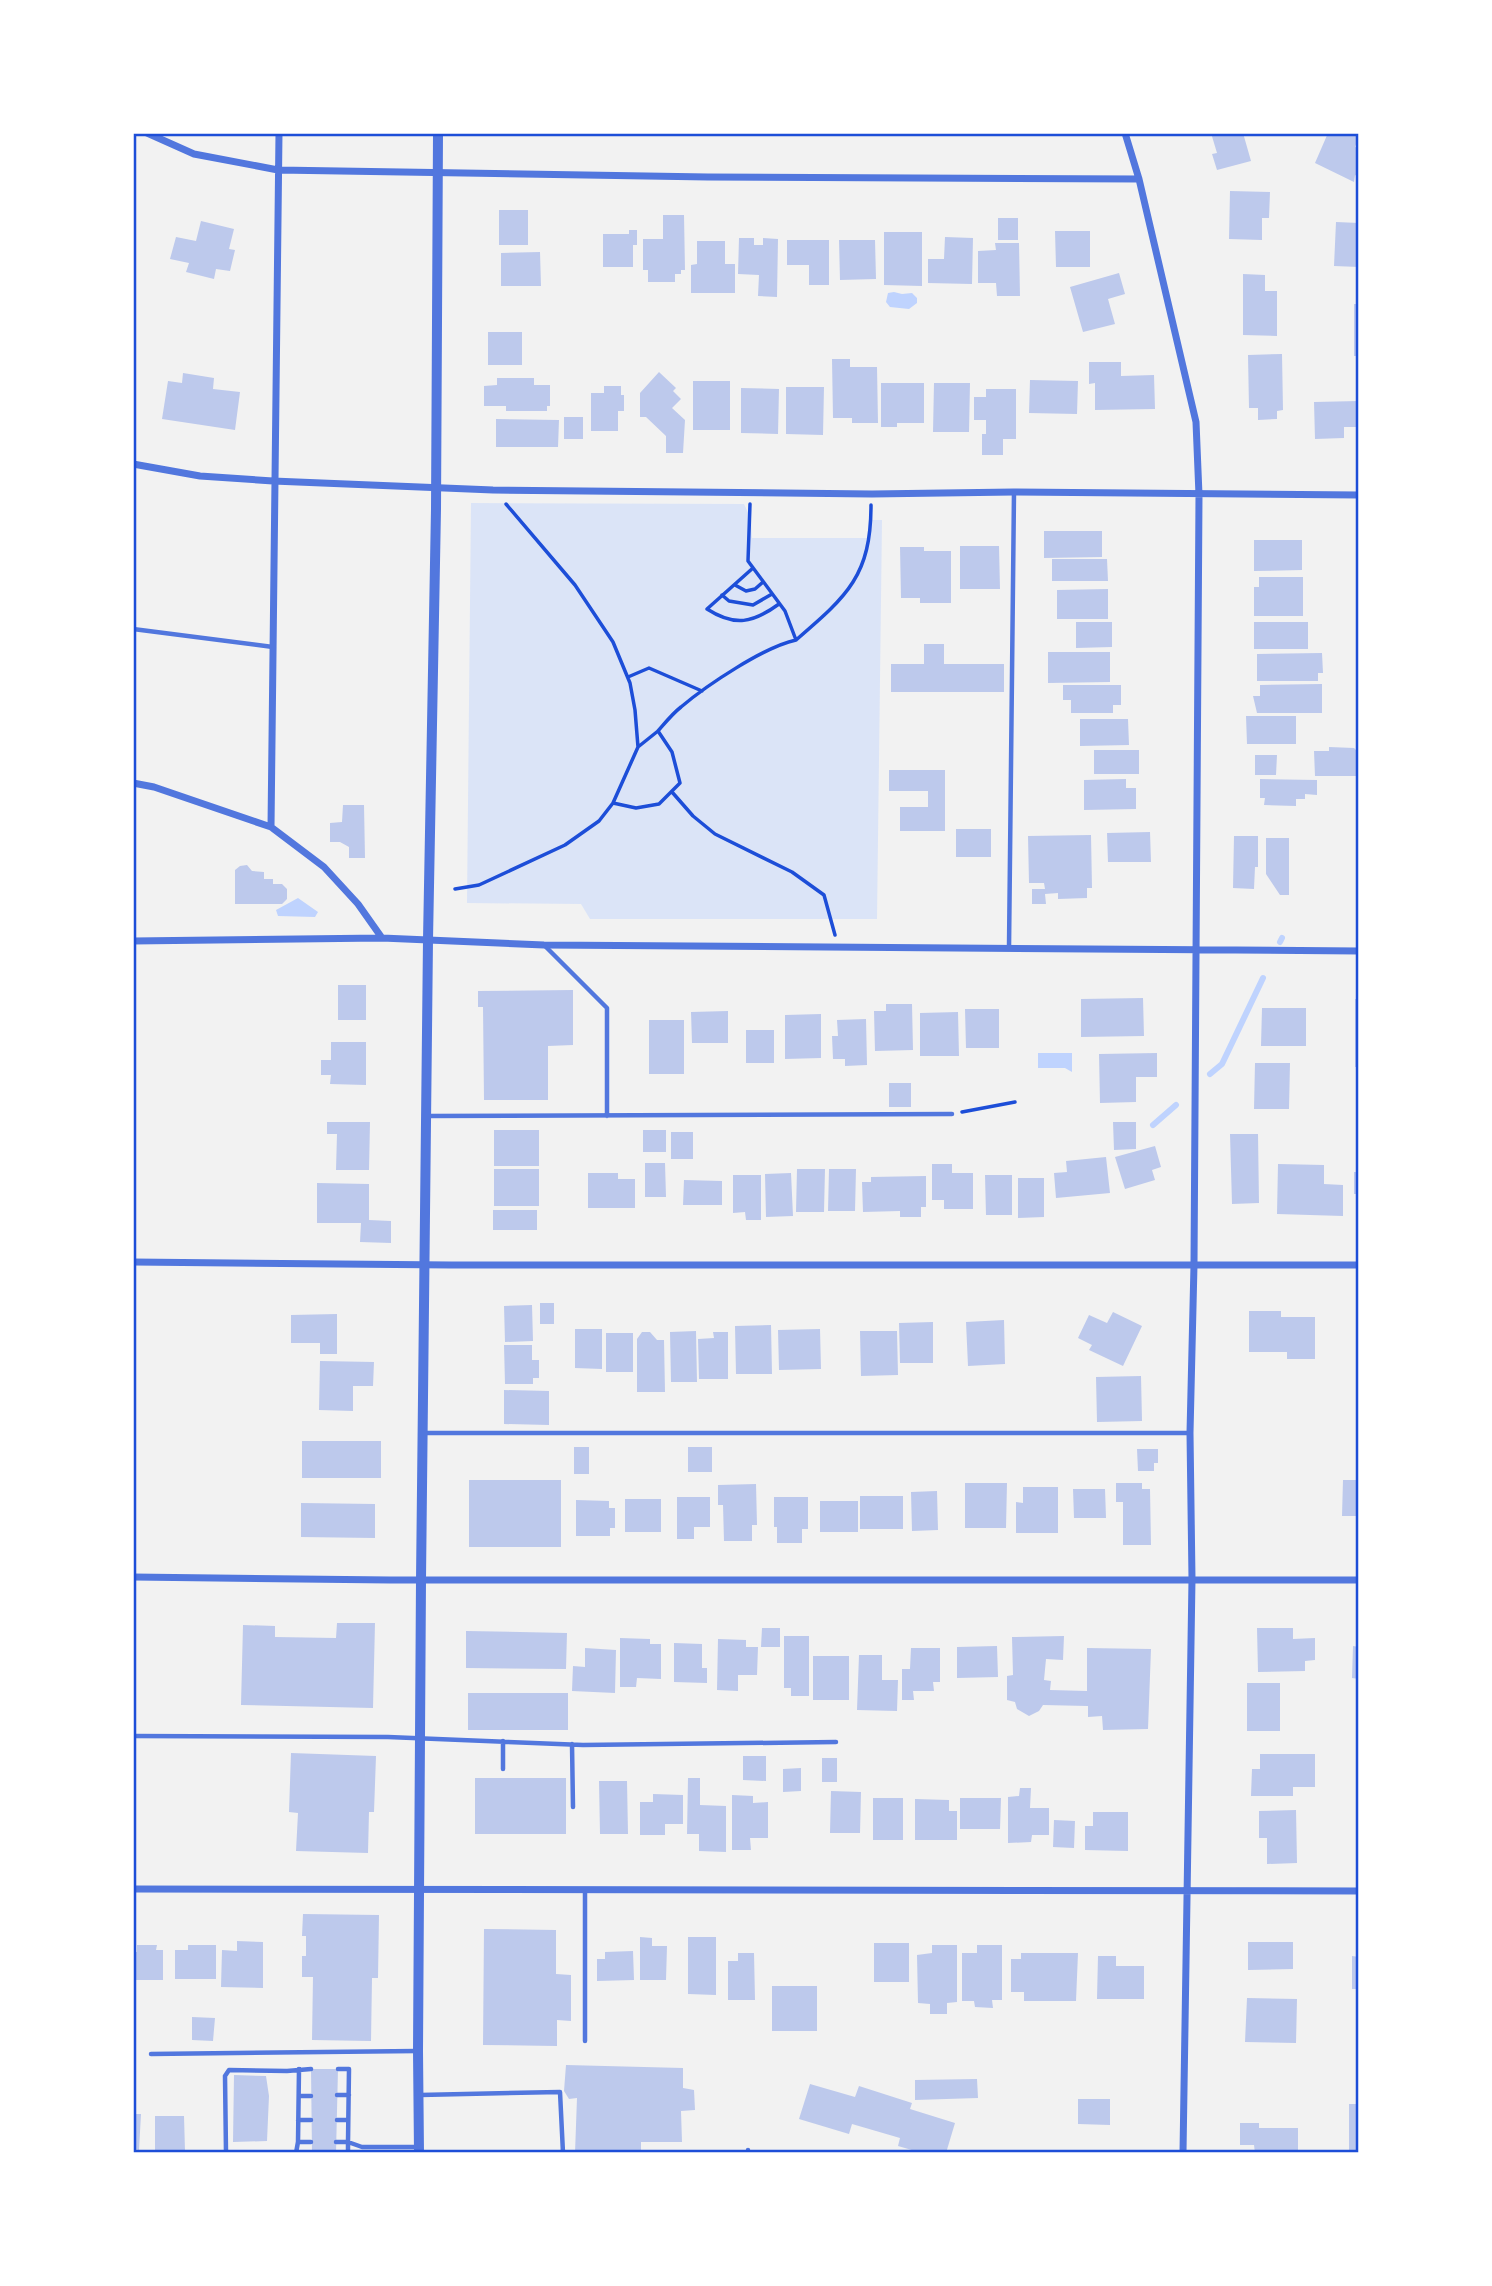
<svg xmlns="http://www.w3.org/2000/svg" width="1492" height="2286" viewBox="0 0 1492 2286" font-family="'PT Sans Narrow',sans-serif">
<style>
.green{fill:#dbe4f7}
.water{fill:#bfd3fe}
.lines{fill:none;stroke-linecap:round;stroke-linejoin:round}
.stream{stroke:#bfd3fe;stroke-width:6}
.building{fill:#bdc9ec}
.path{stroke:#1d4ed8;stroke-width:3.5}
.service{stroke:#5277de;stroke-width:4.5}
.minor{stroke:#5277de;stroke-width:7}
.tertiary{stroke:#5277de;stroke-width:10}
.neatline{fill:none;stroke:#1d4ed8;stroke-width:2.5}
</style>
<rect width="100%" height="100%" fill="#f2f2f2"/>
<path class="green" d="M471,503L744,504L751,519L752,538H868L870,520H882L877,919H590L581,904L467,903Z"/>
<path class="water" d="M894,292L902,294L912,293L917,298V303L909,309L890,307L886,302L888,293Z
M298,898L318,912L315,917L278,916L276,910Z
M1038,1053H1072V1072L1065,1068H1038Z"/>
<g class="lines">
<path class="stream" d="M1280,942L1282,938
M1210,1074L1222,1064L1263,978
M1153,1125L1176,1105"/>
</g>
<path class="building" d="M1211,133H1243L1251,161L1217,170L1212,154L1217,153Z
M1328,133L1333,136L1335,133H1354L1359,136L1355,147L1359,148V177L1355,175L1354,182L1315,163Z
M1230,191L1270,192L1269,218H1262V240L1229,239Z
M499,210H528V245H499Z
M663,215H684L685,270H681V274H675V282H648V270H643V239H663Z
M998,218H1018V240H998Z
M201,221L234,229L229,249L235,250L230,271L216,269L214,279L186,272L189,263L170,259L176,237L196,241Z
M1336,222L1359,223V267L1334,266Z
M629,230H637V245H633V267H603V234H629Z
M1055,231H1090V267H1056Z
M884,232H922V286L884,285Z
M945,237L973,238L972,284L928,283V259H944Z
M739,238H754V245H763V238L778,239L777,297L758,296L759,275L738,274Z
M787,240H829V285H809V265H787Z
M839,240H875L876,279L840,280Z
M697,241H725V264H735V293H691V265L697,264Z
M995,243H1019L1020,296H997L996,283H978V251L996,250Z
M540,252L541,286H501V253Z
M1119,273L1125,294L1108,299L1115,324L1083,332L1070,287Z
M1243,274L1265,275V291H1277V336L1243,335Z
M1354,304H1359V356H1354Z
M488,332H522V365H488Z
M1282,354L1283,410L1277,411V419L1258,420V408H1249L1248,355Z
M832,359H850V367H877L878,423H852V418H833Z
M1089,362H1121V376L1154,375L1155,409L1095,410V383L1089,384Z
M659,372L676,388L673,391L681,399L672,408L685,420L683,453H666V436L646,417H640V393Z
M183,373L214,378L213,389L240,392L235,430L162,419L168,381L182,383Z
M497,378H534V385H550V406H547V411H506V406H484V386L497,385Z
M1030,380L1078,381L1077,414L1029,413Z
M693,381H730V430H693Z
M881,383H924V423H897V427H881Z
M934,383H970L969,432H933Z
M604,386H621V395H624V411H618V431H591V393H604Z
M786,387H824L823,435L786,434Z
M741,388L779,389L778,434L741,433Z
M986,389H1016V439H1003V455H982V434H986V420H974V397H986Z
M1359,401V427H1344V438L1315,439L1314,402Z
M564,417H583V439H564Z
M496,419L559,420L558,447H496Z
M1044,531H1102V557L1044,558Z
M1254,540H1302V570L1254,571Z
M960,546H999L1000,589H960Z
M900,547H924V551H951V603H920V598H901Z
M1052,559H1107L1108,581H1052Z
M1259,577H1303V616H1254V587H1259Z
M1108,589V619H1057V590Z
M1076,622H1112V647L1076,648Z
M1254,622H1308V649H1254Z
M924,644H944V664H1004V692H891V664H924Z
M1048,652H1110V682L1048,683Z
M1322,653L1323,673H1318V681H1257V654Z
M1322,684V713H1257L1253,696H1260V685Z
M1063,685H1121V705H1113V713H1071V700H1063Z
M1246,716H1296V744H1247Z
M1080,719H1128L1129,745L1080,746Z
M1329,747L1354,748L1359,753V776H1315L1314,751H1329Z
M1094,750H1139V774H1094Z
M1255,755H1277L1276,775H1255Z
M889,770H945V831H900V807H928V791H889Z
M1126,779V788H1136V809L1084,810V780Z
M1260,779L1317,780V795L1305,794V799H1296V806L1264,805L1265,798H1260Z
M343,805H364L365,858H349V847L340,842H330V823L342,822Z
M956,829H991V857H956Z
M1150,832L1151,862H1108L1107,833Z
M1091,835L1092,888H1087V898L1058,899V893L1045,894L1046,904H1032V889H1045L1044,883H1029L1028,836Z
M1234,836H1258V867H1255L1254,889L1233,888Z
M1266,838H1289V895H1280L1266,874Z
M247,865L252,871L264,872V879H273V884H282L287,889V899L282,904H235V870L240,866Z
M338,985H366V1020H338Z
M573,990V1045L548,1046V1100H484L483,1007H478V991Z
M1143,998L1144,1036L1081,1037V999Z
M1355,999H1359V1067H1355Z
M886,1004H912L913,1050L875,1051L874,1011H886Z
M1262,1008H1306V1046H1261Z
M965,1009H999V1048H966Z
M728,1011V1043H692L691,1012Z
M958,1012L959,1056H920V1013Z
M821,1014V1058L785,1059V1015Z
M866,1019L867,1065L845,1066V1059H833L832,1036H838L837,1020Z
M649,1020H684V1074H649Z
M746,1030H774V1063H746Z
M331,1042H366V1085L330,1084L331,1075H321V1060H331Z
M1157,1053V1077H1136V1102L1100,1103L1099,1054Z
M1255,1063H1290L1289,1109H1254Z
M889,1083H911V1107H889Z
M327,1122H370L369,1170H336L337,1134H327Z
M1113,1122H1136V1149L1114,1150Z
M494,1130H539V1166H494Z
M643,1130H666V1152H643Z
M671,1132H693V1159H671Z
M1230,1134H1258L1259,1203L1232,1204Z
M1155,1146L1161,1167L1152,1170L1155,1180L1125,1189L1115,1157Z
M1106,1157L1110,1193L1056,1198L1054,1173L1067,1172L1066,1161Z
M645,1163H665L666,1197H645Z
M932,1164H952V1173H973V1209H944V1200H932Z
M1278,1164L1324,1165V1184L1343,1185V1216L1277,1214Z
M494,1169H539V1206H494Z
M797,1169H825L824,1212H796Z
M829,1169H856L855,1211H828Z
M1354,1172H1359V1194H1354Z
M588,1173H618V1179H635V1208H588Z
M791,1173L793,1216L766,1217L765,1174Z
M733,1175H761V1220H746L745,1212L733,1213Z
M985,1175H1012V1215H986Z
M926,1176V1207H921V1217H900V1211L863,1212L862,1182H871V1177Z
M1018,1178H1044V1217L1018,1218Z
M684,1180L722,1181V1205H683Z
M317,1183L369,1184V1220L391,1221V1243L360,1242L361,1223H317Z
M493,1210H537V1230H493Z
M540,1303H554V1324H540Z
M532,1305L533,1341L505,1342L504,1306Z
M1249,1311H1281V1317H1315V1359H1287V1352H1249Z
M1113,1312L1142,1326L1123,1366L1089,1350L1092,1345L1078,1338L1089,1315L1107,1323Z
M337,1314V1354H320V1343H291V1315Z
M1004,1320L1005,1364L968,1366L966,1322Z
M933,1322V1363H900L899,1323Z
M771,1325L772,1374H736L735,1326Z
M575,1329H602V1369L575,1368Z
M820,1329L821,1369L779,1370L778,1330Z
M696,1331L697,1382H671L670,1332Z
M860,1331H897L898,1375L861,1376Z
M642,1332H650L657,1340H664L665,1392H637V1339Z
M713,1332H728V1379H699L698,1339L714,1338Z
M606,1333H633V1372H606Z
M504,1345H532V1360H539V1378H533V1384H505Z
M320,1361L374,1362L373,1386H353V1411L319,1410Z
M1141,1376L1142,1421L1097,1422L1096,1377Z
M504,1390L549,1391V1425L504,1424Z
M302,1441H381V1478H302Z
M574,1447H589V1474H574Z
M688,1447H712V1472H688Z
M1137,1449H1158V1463H1154V1471H1138Z
M469,1480H561V1547H469Z
M1343,1480H1359V1516H1342Z
M965,1483H1007L1006,1528H965Z
M1116,1483H1142V1489H1150L1151,1545H1123V1502H1116Z
M756,1484L757,1525H752V1541H724L723,1505H718V1485Z
M1023,1487H1058V1533H1016V1502L1023,1503Z
M1073,1489H1105L1106,1518H1074Z
M937,1491L938,1530L912,1531L911,1492Z
M860,1496H903V1529H860Z
M677,1497H710V1527H694V1539H677Z
M774,1497H808V1529H802V1543H777V1527H774Z
M625,1499H661V1532H625Z
M576,1500L609,1501V1508H615V1528H610V1536H576Z
M820,1501H858V1532H820Z
M301,1503L375,1504V1538L301,1537Z
M337,1623H375L373,1708L241,1705L243,1625L275,1626V1637L336,1638Z
M762,1628H780V1647H761Z
M1257,1628H1293V1639L1315,1638V1660L1305,1661V1671L1258,1672Z
M466,1631L567,1633L566,1669L466,1668Z
M784,1636H809V1696H791V1688H784Z
M1064,1636L1063,1660L1046,1659L1044,1680L1051,1681L1050,1690L1087,1691V1648L1151,1649L1148,1729L1103,1730L1102,1716L1088,1717V1706L1043,1705L1039,1711L1029,1716L1017,1709L1015,1702L1007,1700V1676L1013,1675L1012,1637Z
M620,1638L650,1639V1644H661V1679L637,1678L636,1687H620Z
M718,1639L746,1640V1647H758L757,1675H738V1691L717,1690Z
M674,1643L702,1644V1668H707V1683L674,1682Z
M997,1646L998,1677L957,1678V1647Z
M1353,1646L1359,1647V1679L1352,1678Z
M585,1648L616,1650L615,1693L572,1691L573,1666L585,1667Z
M911,1648H940V1682H933L934,1691H913L914,1700H902V1669H910Z
M859,1655H882V1680H898L897,1711L857,1710Z
M813,1656H849V1700H813Z
M1247,1683H1280V1731H1247Z
M468,1693H568V1730H468Z
M291,1753L376,1756L374,1812H369L368,1853L296,1851L298,1813L289,1812Z
M1260,1754H1315V1787H1293V1796H1251L1252,1769H1260Z
M743,1756H766V1781L743,1780Z
M822,1758H837V1782H822Z
M801,1768V1791L783,1792V1769Z
M475,1778H566V1834H475Z
M688,1778H700V1805L726,1806V1852L699,1851V1834H687Z
M599,1781H627L628,1834H600Z
M1020,1788H1031L1030,1808H1049V1835H1032L1031,1842L1008,1843V1797L1019,1796Z
M831,1791L861,1792L860,1833H830Z
M653,1794L683,1795V1824H665V1835H640V1802H653Z
M732,1795L753,1796V1803L768,1802V1838H750L751,1850H732Z
M873,1798H903V1840H873Z
M960,1798H1001L1000,1829H960Z
M915,1799L949,1800V1811H957V1840H915Z
M1296,1810L1297,1863L1267,1864V1838H1259V1811Z
M1093,1812H1128V1851L1085,1850V1826H1093Z
M1054,1820L1075,1821L1074,1848L1053,1847Z
M303,1914L379,1915L378,1978H372L371,2041L312,2040L313,1977H302V1956H306V1936H302Z
M484,1929L556,1930V1974L571,1975V2021L557,2020V2046L483,2045Z
M640,1937L652,1938V1946H667L666,1980H640Z
M688,1937H716V1995L688,1994Z
M237,1941L263,1942V1988L221,1987L222,1950L237,1951Z
M1248,1942H1293V1969L1248,1970Z
M874,1943H909V1982H874Z
M137,1945H157L156,1950H163V1980H133V1952H137Z
M188,1945H216V1979H175V1950H188Z
M932,1945H957V2002L947,2003V2014H930V2004L918,2003L917,1955L932,1953Z
M977,1945H1002V2000H992L993,2008L975,2007L974,2001H962V1953H977Z
M633,1951L634,1980L597,1981V1959H605V1952Z
M738,1953H754L755,2000H728V1961H738Z
M1021,1953H1078L1076,2001H1024V1992H1011V1959H1021Z
M1098,1956H1116V1966H1144V1999H1097Z
M1352,1956L1359,1957V1989H1352Z
M772,1986H817V2031H772Z
M1247,1998L1297,1999L1296,2043L1245,2042Z
M192,2017L215,2018L213,2041L192,2040Z
M566,2065L683,2068V2088L694,2090L695,2110L681,2111L682,2142H641V2150L649,2153H575L577,2098L569,2099L564,2091Z
M311,2069H338L336,2153H312Z
M234,2075L266,2076L269,2096L267,2141L233,2142Z
M977,2079L978,2098L915,2100V2080Z
M810,2084L855,2097L859,2086L912,2103L910,2109L955,2123L946,2153H922L898,2146L900,2138L852,2124L849,2134L799,2119Z
M1078,2099H1110V2125L1078,2124Z
M1349,2104H1359V2153H1349Z
M133,2114H141L139,2150L133,2149Z
M155,2116H184L185,2151H155Z
M1240,2123H1259V2128H1298V2153H1255L1254,2145H1240Z"/>
<g class="lines">
<path class="path" d="M506,504L575,585L613,642L630,683L635,710L638,747L613,803
M753,568L707,609C735,627 753,623 779,604
M735,585L746,591L755,589L763,582
M722,595L729,601L753,605L772,594
M796,640C847,596 871,576 871,505
M628,677L649,668L702,691
M638,747L658,731
M672,792L693,816L715,834L792,872L824,895L835,935
M455,889L479,885L565,845L599,821L613,803L636,808L659,804L680,783L672,752L658,731C665,723 672,714 681,707C707,685 764,647 796,640L785,611L748,561L750,504
M962,1112L1015,1102"/>
<path class="service" d="M133,629L273,647
M544,945L607,1008V1116
M1009,948L1014,492
M428,1116L952,1114
M425,1433H1190
M133,1736L388,1737L583,1745L836,1742
M572,1744L573,1807
M503,1769V1741
M585,2041V1891
M151,2054L417,2051
M338,2069H349L348,2142L362,2147H418
M337,2095H349
M420,2095L560,2092L563,2153
M299,2096H311
M298,2120H311
M337,2120H348
M298,2142H311
M336,2142H348V2153
M748,2150V2153
M226,2153L225,2076L229,2070L287,2071L311,2069
M296,2153L298,2142L299,2069"/>
<path class="minor" d="M147,133L194,154L278,170L708,177L1139,179
M1125,133L1139,179L1196,422L1199,495L1194,1265L1190,1433L1192,1579L1183,2153
M133,464L200,476L273,481L493,490L872,494L1014,492L1359,495
M133,783L154,787L271,827L324,867L358,904L382,938
M271,827L279,133
M133,941L382,938L544,945L1359,951
M133,1262L451,1265H1359
M133,1577L390,1580H1359
M133,1889L1359,1891"/>
<path class="tertiary" d="M419,2153L418,2051L421,1580L428,940L436,509L438,133"/>
</g>
<rect width="1492" height="2286" fill="none" stroke="#ffffff" stroke-width="270"/>
<rect x="135" y="135" width="1222" height="2016" class="neatline"/>
</svg>
